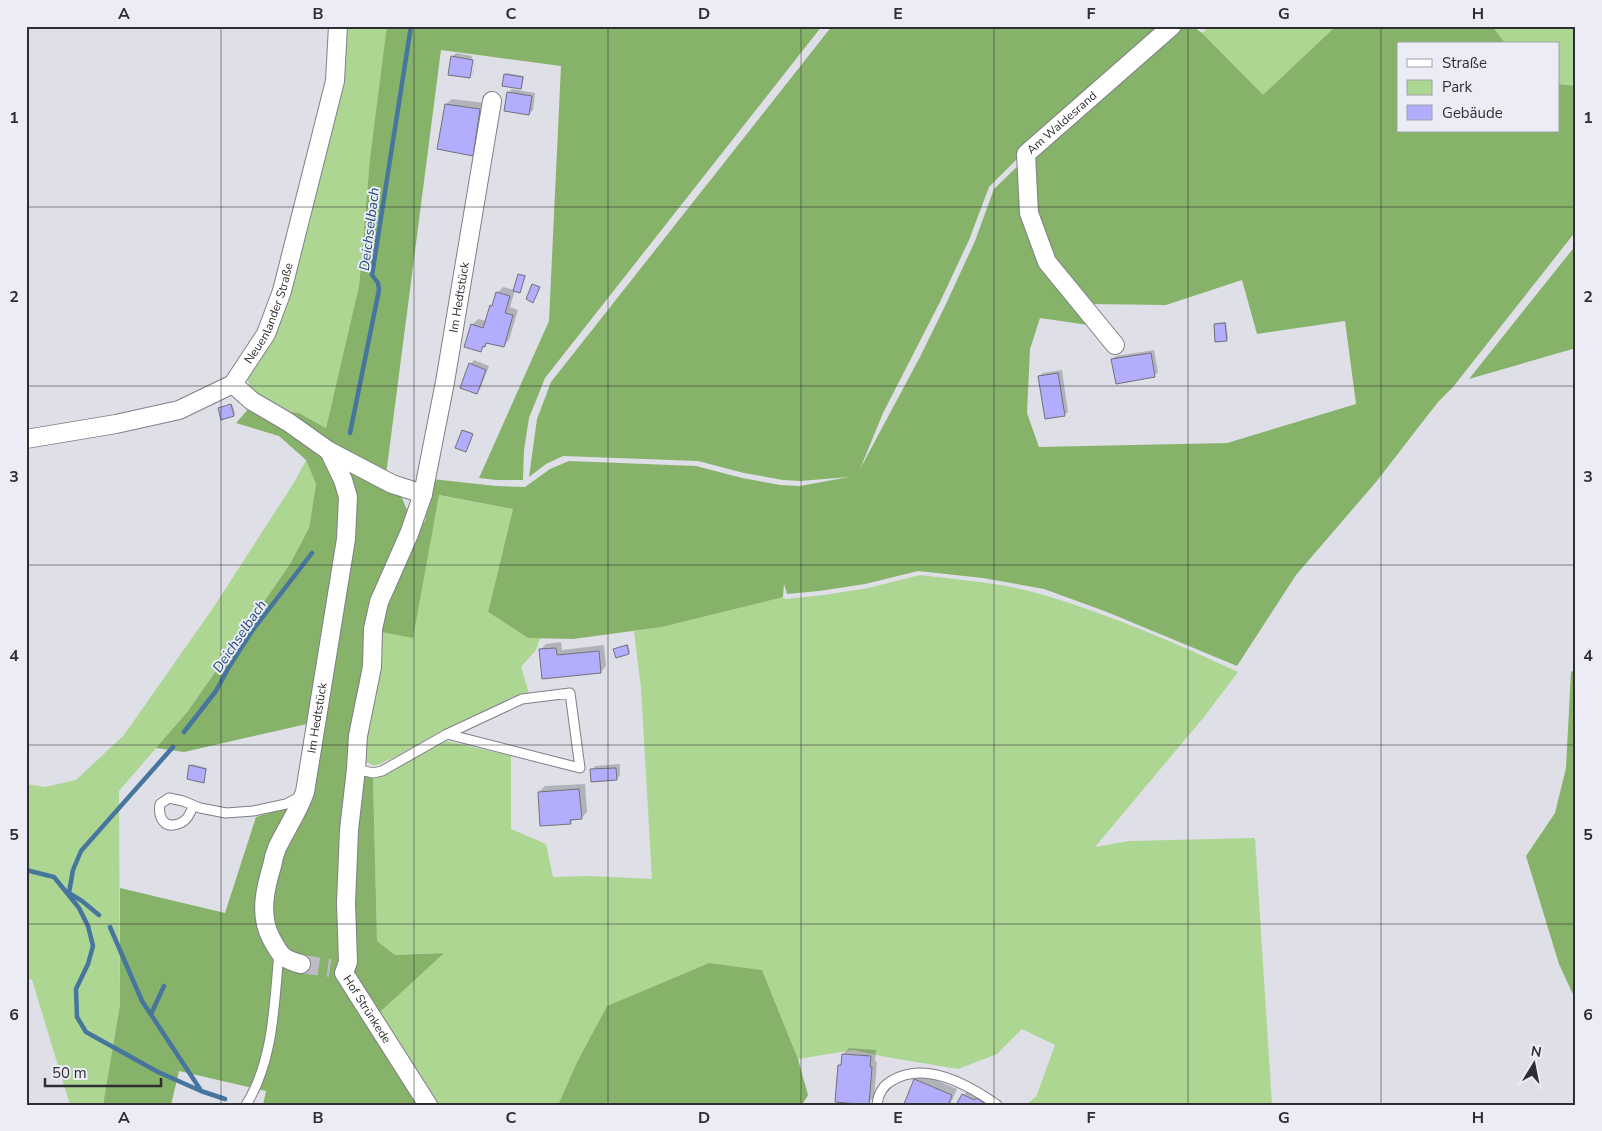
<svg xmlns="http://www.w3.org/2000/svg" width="1602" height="1131" viewBox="0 0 1602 1131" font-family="'Nunito Sans',sans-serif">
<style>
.green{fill:#aed693}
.forest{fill:#87b269}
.shadow{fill:#0003}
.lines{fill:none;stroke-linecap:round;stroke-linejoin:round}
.stream{stroke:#46759e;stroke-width:4.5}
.building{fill:#b2adfc;stroke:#717179}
.street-tunnel{stroke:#bcbcc4;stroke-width:18;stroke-dasharray:18 9;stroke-linecap:butt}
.lane-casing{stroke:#7f7f87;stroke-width:11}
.street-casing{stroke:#7f7f87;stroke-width:20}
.lane{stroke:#fff;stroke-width:9}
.street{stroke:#fff;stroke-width:18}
.grid{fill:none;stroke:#2e2e32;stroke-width:1;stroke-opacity:0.55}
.labels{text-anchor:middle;stroke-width:4;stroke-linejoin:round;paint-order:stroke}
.street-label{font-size:12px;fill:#2e2e32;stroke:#ececf6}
.water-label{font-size:14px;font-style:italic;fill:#1d4c74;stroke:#ececf6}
.neatline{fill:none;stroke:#2e2e32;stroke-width:2}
.grid-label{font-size:16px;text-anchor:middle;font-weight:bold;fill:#2e2e32}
</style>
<rect width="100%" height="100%" fill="#dfdfe8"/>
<path class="green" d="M343,26H388L370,158L359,286L326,428L299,413L276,410L251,392L248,380L251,369L264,350Z
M1210,26H1336L1263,96L1202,33Z
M1492,26H1576V86L1558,84V44H1506Z
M306,460L316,484L309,528L290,564L188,711L119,791L120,1005L103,1105H70L32,980L26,978V784L45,787L76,780L124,735L213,608L295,481Z
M438,495L513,509L488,612L528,638H540L536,650L521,667L529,693L443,730L395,757L375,766L366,762L364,750L376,631L413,637Z
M920,575C962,580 1004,583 1044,595C1111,615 1176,643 1238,672L1204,717L1095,847L1129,841L1255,838L1272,1105H1025L1036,1097L1055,1045L1022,1029L997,1054L958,1069L886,1057L853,1050L798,1059L762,970L709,963L607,1006L577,1062L558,1105H434L380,1012L443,953L395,955L377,941L373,777L397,768L435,744L447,741L511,756V829L546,844L553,877L590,876L652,879L641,689L634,631L662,627L781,597L786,599L824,595L868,588Z"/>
<path class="forest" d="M387,26H822L545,378L529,418L524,450L523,480H496L479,478L549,321L561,66L441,50L386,475L276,410L299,413L326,428L359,286L370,158Z
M832,26H1166L1024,152L989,187L969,240L940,302L883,413L860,469L920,357L946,304L975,241L994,189L1022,162L1023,214L1038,255L1044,266L1095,326L1040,318L1030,349L1027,413L1039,447L1227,443L1356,404L1345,321L1257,334L1242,280L1166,305L1090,304L1052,261L1033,212L1030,156L1178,26H1192L1202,33L1263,95L1336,26H1492L1506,44H1398V131H1558V84L1576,86V231L1453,387L1438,402L1376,482L1296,575L1237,666L1107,612L1044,589L983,578L918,571L865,584L819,591L787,594L784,584L783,597L662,627L573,639L528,638L488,612L513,509L439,495L413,638L376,631L382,606L397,570L407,551L414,531L425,521L432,479L496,486L525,487L550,469L569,461L696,466L742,478L780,485L800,486L849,477L800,481L783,480L744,473L698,461L563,456L546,464L529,477L537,419L551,382Z
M1576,245V348L1469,379Z
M252,405L358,468L402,498L407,510V530L374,604L363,774L373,777L377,941L395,955L444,953L380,1012L370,1018L423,1105H263L266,1091L179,1071L171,1105H103L120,1005V888L225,913L256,817L295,805L307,724L184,752L156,748L188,711L290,564L309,528L316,484L306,460L279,436L236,423Z
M1576,669V1001L1559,964L1526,856L1555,813L1566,768L1571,672Z
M709,963L762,970L798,1059L808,1095L802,1105H558L577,1062L607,1006Z"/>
<path class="shadow" d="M456,53L472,56L469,75H472L476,57L473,73L469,77L452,57Z
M507,73L524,76L522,87L519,89L520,88L505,74Z
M512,89L535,93L533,110L529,114L508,93Z
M452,99L485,103L478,148L472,154L446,104Z
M521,274L526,275L520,292V275Z
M503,287L515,290L510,307L518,310L509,340L503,346L487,343L481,350L472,325L478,319L487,321L491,306L494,303L497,293Z
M1226,322L1228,338L1226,339L1215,324L1216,323Z
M1154,350L1158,372L1154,376L1112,359L1116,356Z
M474,360L489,366L480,389L477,393L470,364Z
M1062,370L1068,412L1064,415L1039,376L1043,373Z
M232,404L235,413L234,415L220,409Z
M464,430L473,433L466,451L463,431Z
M561,642L562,650L604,645L606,666L601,672L540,650L546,644Z
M628,644L630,652L629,653L615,649Z
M192,764L207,768L203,781L190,766Z
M620,764V775L617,779L592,770L595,766Z
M585,784L587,812L581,818H575L570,823L539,792L545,786Z
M849,1048L876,1050L875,1061L877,1062L874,1097L868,1103L839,1066L843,1062V1054Z
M921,1074L957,1089L950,1105H909L906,1103L915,1080Z
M967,1091L998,1105H957Z"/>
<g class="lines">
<path class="stream" d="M350,433L379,290L378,283L372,275L411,26
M184,732L216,691L229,667L252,631L312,553
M26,870L54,877L79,908L88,926L93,946L88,964L76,989L77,1017L86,1032L158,1072L201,1091L225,1099
M99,915L82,901L69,893L73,870L81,851L173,747
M110,927L142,1001L200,1089
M151,1014L164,986"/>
</g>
<path class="building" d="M451,56L473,60L470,78L448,75Z
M504,74L523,77L521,89L502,86Z
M507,92L532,96L529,115L504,111Z
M445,104L480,109L473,156L437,149Z
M518,274L525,276L520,293L513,291Z
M532,284L540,287L533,303L526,299Z
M496,292L510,296L505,313L513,315L504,347L486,343L485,347L483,346L481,352L464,347L471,324L483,328L490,305L492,306Z
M1225,323L1227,341L1215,342L1214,324Z
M1151,353L1155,377L1116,384L1111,359Z
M469,363L486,370L477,394L460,388Z
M1058,373L1065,416L1045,419L1038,376Z
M231,404L234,416L221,420L218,408Z
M462,430L473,434L466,452L455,448Z
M627,645L629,654L616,658L613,649Z
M556,648L557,655L599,651L601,673L542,679L539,649Z
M189,765L206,769L204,783L187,779Z
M616,768L617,780L591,782L590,769Z
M579,789L582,819L570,820L571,824L540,826L538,792Z
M842,1054L871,1056L870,1067H872L869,1105L835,1102L838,1065H841Z
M914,1079L952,1095L948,1105L904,1104Z
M962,1094L974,1100L976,1098L988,1105H956Z"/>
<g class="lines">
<path class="street-tunnel" d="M301,964L330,968"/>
<defs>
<path id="lane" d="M356,769L373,773L382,771L447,734L522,699L570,693L580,768L447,734
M193,805C191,813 186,822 178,824C163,829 158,816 160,804L169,798L183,801L200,808L226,813L253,811L286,804L301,796
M246,1105C274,1060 274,1004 279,953
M877,1105C878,1094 883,1085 893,1080C926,1061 969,1085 997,1105"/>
<g id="street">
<path id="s1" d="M1115,345L1047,262L1029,213L1026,154L1172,26"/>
<path id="s2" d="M233,384L252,401L288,422L329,451L392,484L423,494L445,382L492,101"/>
<path id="s3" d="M26,439L116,424L179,410L233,384L266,334L282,291L335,81L338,26"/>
<path id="s4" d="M423,494L409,534L379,602L373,629L372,667L358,736L356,769L349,830L346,903L348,962L344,973L428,1105"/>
<path id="s5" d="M301,964C282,959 280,955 271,938C259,915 265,889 272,866C273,860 275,853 277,848C286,829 298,812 305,792L346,539L348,497L343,480L329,451"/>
</g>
</defs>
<use href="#lane" class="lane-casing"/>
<use href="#street" class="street-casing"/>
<use href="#lane" class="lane"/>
<use href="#street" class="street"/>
</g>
<path class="grid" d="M221,26V1105M414,26V1105M608,26V1105M801,26V1105M994,26V1105M1188,26V1105M1381,26V1105M26,207H1576M26,386H1576M26,565H1576M26,745H1576M26,924H1576"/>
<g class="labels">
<g class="street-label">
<text dy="4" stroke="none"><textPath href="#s1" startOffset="266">Am Waldesrand</textPath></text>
<text dy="4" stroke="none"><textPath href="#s2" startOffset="421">Im Hedtstück</textPath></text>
<text dy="4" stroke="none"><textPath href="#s3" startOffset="296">Neuenlander Straße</textPath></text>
<text dy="4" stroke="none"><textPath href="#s5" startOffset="272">Im Hedtstück</textPath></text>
<text dy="4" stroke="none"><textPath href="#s4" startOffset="534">Hof Strünkede</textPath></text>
</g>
<g class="water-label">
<text transform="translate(369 229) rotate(-83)" y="5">Deichselbach</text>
<text transform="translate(239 636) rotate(-56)" y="5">Deichselbach</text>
</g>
</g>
<rect width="1602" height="1131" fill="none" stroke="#ececf6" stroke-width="55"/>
<rect x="1397" y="42" width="162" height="90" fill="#ececf6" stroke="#a0a0a8"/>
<rect x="1407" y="59" width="25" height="8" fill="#ffffff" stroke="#a0a0a8"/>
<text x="1442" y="68" font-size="15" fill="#2e2e32">Straße</text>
<rect x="1407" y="80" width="25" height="15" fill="#aed693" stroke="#a0a0a8"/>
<text x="1442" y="92" font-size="15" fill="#2e2e32">Park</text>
<rect x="1407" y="105" width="25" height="15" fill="#b2adfc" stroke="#a0a0a8"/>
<text x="1442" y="118" font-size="15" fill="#2e2e32">Gebäude</text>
<g transform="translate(1534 1064) rotate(10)" stroke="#ececf6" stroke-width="4" paint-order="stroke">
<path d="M0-4L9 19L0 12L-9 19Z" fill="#2e2e32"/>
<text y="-8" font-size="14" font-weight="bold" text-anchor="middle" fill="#2e2e32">N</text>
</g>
<path d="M45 1078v8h116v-8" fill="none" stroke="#2e2e32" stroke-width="2.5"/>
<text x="52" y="1078" font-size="15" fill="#2e2e32" stroke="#ececf6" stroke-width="4" paint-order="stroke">50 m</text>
<rect x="28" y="28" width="1546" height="1076" class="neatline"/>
<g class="grid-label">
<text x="124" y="19">A</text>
<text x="318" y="19">B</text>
<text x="511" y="19">C</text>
<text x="704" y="19">D</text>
<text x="898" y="19">E</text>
<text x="1091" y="19">F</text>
<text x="1284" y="19">G</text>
<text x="1478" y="19">H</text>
<text x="14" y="123">1</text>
<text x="1588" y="123">1</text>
<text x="14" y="302">2</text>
<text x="1588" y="302">2</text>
<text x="14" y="482">3</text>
<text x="1588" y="482">3</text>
<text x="14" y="661">4</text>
<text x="1588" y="661">4</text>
<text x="14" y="840">5</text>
<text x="1588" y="840">5</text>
<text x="14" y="1020">6</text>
<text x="1588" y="1020">6</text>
<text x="124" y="1123">A</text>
<text x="318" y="1123">B</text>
<text x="511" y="1123">C</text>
<text x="704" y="1123">D</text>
<text x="898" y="1123">E</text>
<text x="1091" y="1123">F</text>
<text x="1284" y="1123">G</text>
<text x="1478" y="1123">H</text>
</g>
</svg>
